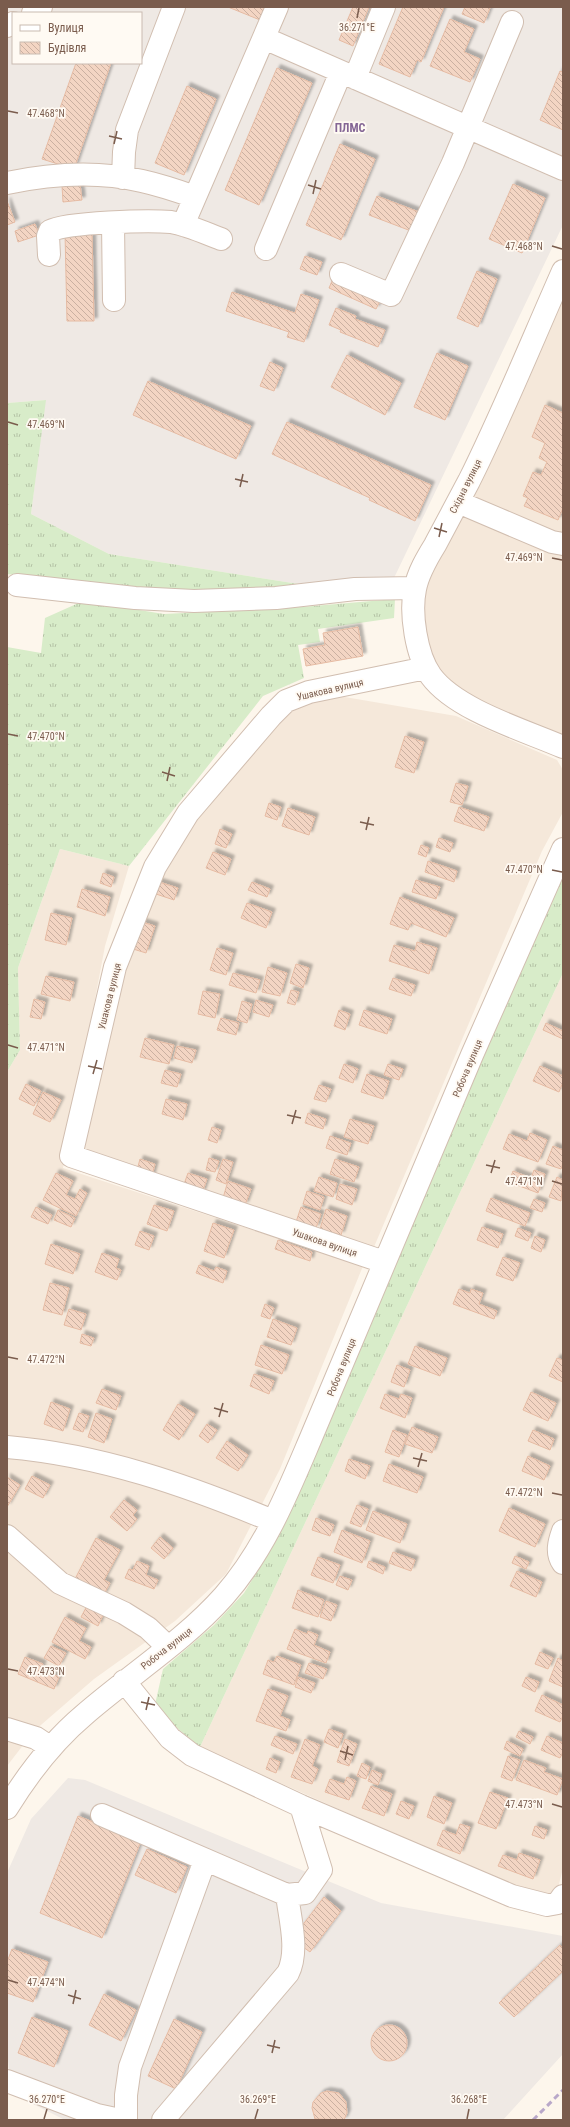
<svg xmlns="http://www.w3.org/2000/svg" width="570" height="2127" viewBox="0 0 570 2127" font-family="'Roboto Condensed',sans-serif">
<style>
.residential{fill:#f5e8da}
.industrial{fill:#efe9e4;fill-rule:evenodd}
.grass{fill:url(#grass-tufts)}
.building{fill:url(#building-back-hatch);stroke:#e6bba3;filter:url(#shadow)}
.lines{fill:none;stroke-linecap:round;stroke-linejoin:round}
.minor-casing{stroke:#d1beb0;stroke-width:24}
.minor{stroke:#fff;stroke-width:22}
.rail{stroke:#b9a8c9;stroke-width:3;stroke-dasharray:6 4;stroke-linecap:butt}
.ticks{fill:none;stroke:#7a5c4d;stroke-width:1.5}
.labels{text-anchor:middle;stroke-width:3.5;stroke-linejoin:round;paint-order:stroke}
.street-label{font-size:10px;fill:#7a5c4d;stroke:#fffaf3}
.quarter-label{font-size:12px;font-weight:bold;fill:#846695;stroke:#fffaf3}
.ticks-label{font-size:10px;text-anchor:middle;fill:#7a5c4d;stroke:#fffaf3;stroke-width:3.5;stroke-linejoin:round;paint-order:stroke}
</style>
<defs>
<pattern id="grass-tufts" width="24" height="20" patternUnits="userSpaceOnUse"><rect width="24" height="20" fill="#d8ecc9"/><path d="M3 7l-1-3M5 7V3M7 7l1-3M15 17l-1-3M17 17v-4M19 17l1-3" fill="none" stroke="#b4c2a5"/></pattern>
<pattern id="building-back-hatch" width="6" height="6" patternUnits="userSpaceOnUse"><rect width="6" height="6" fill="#f3d5c3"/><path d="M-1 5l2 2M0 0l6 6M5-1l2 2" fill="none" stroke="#cab0a1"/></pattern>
<filter id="shadow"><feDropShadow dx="3.5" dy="-3.5" stdDeviation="1" flood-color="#0004"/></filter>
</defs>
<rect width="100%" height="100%" fill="#fdf6ec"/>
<path class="residential" d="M563,297V741L473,701L429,661L422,598L431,571Z
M339,696L456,716L557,760L563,770V812L542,851L371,1254L81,1158L121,951L151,866L281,707Z
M60,849L129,866L105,946L63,1168L363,1266L280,1469L226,1574L175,1621L94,1679L34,1731L7,1766V1072L20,1050L18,968Z
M563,973V1868L556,1896L522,1891L200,1747Z"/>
<path class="industrial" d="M7,7H563V225L394,578L305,585L109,554L31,514L45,400L7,403ZM13,13H141V63H13Z
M68,1778L85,1780L381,1903L563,1936V2054L503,2120H65L11,2093L7,2050V1873L31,1819Z"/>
<path class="grass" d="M46,400L31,514L109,554L305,585L167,595L7,574V403Z
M395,599L394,618L318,629L320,642L298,645L304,678L263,696L129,866L60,849L18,968L20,1050L7,1072V647L41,653L45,618L83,601L164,614L302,607Z
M563,861V973L200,1747L154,1709L163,1669L214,1625L244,1593L268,1554L305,1479Z"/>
<path class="building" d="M228,7H272L265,22Z
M353,7H369L353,46L339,40Z
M403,7H444L421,62L417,60L410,77L379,64Z
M465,7H487L490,8L484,23L462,14Z
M450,19L474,29L464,52L480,59L470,82L430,66Z
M76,63H111L74,169L42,159Z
M277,68L312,83L259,205L225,190Z
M560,71L563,72V130L540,120Z
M187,86L216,99L184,175L155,163Z
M340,144L375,159L341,240L306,225Z
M80,184L82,200L63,202L62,186Z
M513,184L545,198L522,253L489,239Z
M377,196L419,212L411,231L369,215Z
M7,201L15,222L7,225Z
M35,224L39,235L18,242L15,231Z
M92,232L94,321H67L65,233Z
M305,256L322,262L317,275L300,269Z
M477,271L497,279L478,327L457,318Z
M335,274L383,295L376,309L329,288Z
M232,292L295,313L301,294L319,300L304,342L287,337L289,332L226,311Z
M336,308L356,316L355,319L385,330L378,347L340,332L341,330L329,325Z
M437,353L468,366L445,420L414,407Z
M347,355L401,383L385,415L331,387Z
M270,362L283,368L274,391L260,386Z
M148,381L251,426L236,459L133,415Z
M545,405L563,413V508L558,520L524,506L528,498L523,496L533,472L541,475L547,462L539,458L545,443L532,437Z
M287,422L431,485L415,521L369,500L370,498L272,454Z
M358,627L363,656L306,666L303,649L325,645L323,633Z
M405,736L424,742L414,773L395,767Z
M456,783L468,786L462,805L450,802Z
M269,803L281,807L277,820L265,816Z
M459,807L489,817L484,831L454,821Z
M288,808L315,817L309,835L282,826Z
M220,829L232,834L226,848L215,844Z
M439,838L453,843L450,852L436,847Z
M421,845L429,848L426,857L418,854Z
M213,852L231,859L225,875L206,868Z
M428,861L457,871L454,882L425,872Z
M103,873L114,877L111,887L100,883Z
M416,880L440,887L436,899L412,892Z
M156,881L178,888L174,900L153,893Z
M252,882L270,889L267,897L248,890Z
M82,889L110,897L105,916L77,907Z
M400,897L454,918L446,937L411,923L408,930L390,924Z
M247,903L272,912L266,928L241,918Z
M51,913L72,918L66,945L45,940Z
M139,921L155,926L146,953L130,948Z
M417,942L437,948L429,974L389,961L394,945L415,951Z
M217,948L233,953L226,975L210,970Z
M296,964L309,968L303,988L290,983Z
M268,967L287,973L280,996L262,992Z
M233,973L260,980L256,993L229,985Z
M46,976L74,982L70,1001L41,994Z
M393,978L415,985L411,996L389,989Z
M291,990L299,992L295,1005L287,1003Z
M203,991L220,994L215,1018L198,1014Z
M34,999L45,1002L41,1019L30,1017Z
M256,1000L273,1005L269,1017L253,1012Z
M242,1001L252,1004L247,1023L237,1020Z
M339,1010L350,1014L345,1030L334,1026Z
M364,1010L392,1019L387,1034L359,1025Z
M221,1018L239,1023L236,1035L217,1030Z
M546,1023L563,1031V1039L543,1030Z
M145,1038L174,1045L169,1064L140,1057Z
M177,1046L196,1050L192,1063L174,1058Z
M344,1064L358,1069L353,1083L339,1078Z
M388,1064L403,1069L399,1080L384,1075Z
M540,1066L563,1076V1082L559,1092L533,1081Z
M165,1070L181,1074L177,1087L161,1083Z
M367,1074L389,1081L383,1099L361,1092Z
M26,1084L41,1091L34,1106L19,1099Z
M319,1085L331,1089L326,1102L314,1099Z
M43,1092L61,1100L50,1122L33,1114Z
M166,1099L187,1104L183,1120L162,1114Z
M308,1113L326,1119L323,1129L305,1123Z
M350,1119L374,1126L368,1144L344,1137Z
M212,1127L221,1130L217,1143L208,1140Z
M530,1133L547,1140L538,1162L503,1149L509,1134L527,1141Z
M330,1136L351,1143L347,1155L326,1148Z
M553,1146L563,1150V1163L561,1169L546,1164Z
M209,1158L219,1161L215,1172L206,1170Z
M140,1159L155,1164L151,1179L136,1174Z
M223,1159L233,1162L226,1184L216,1180Z
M335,1159L359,1167L354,1182L330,1174Z
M534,1170L545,1174L538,1193L509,1182L513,1171L531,1178Z
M56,1173L73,1181L66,1195L75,1199L80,1189L87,1193L76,1216L43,1200Z
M188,1173L207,1179L202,1193L183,1187Z
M319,1177L337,1183L333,1197L314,1191Z
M557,1177L563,1180L561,1201L549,1197Z
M228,1181L251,1189L245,1205L223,1198Z
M340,1184L357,1189L352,1205L336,1199Z
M307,1191L324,1197L320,1210L303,1204Z
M491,1198L530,1213L525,1226L486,1211Z
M534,1199L545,1203L542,1212L530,1208Z
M154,1205L174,1211L167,1231L147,1224Z
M36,1207L52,1215L48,1224L31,1217Z
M301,1207L321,1214L316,1228L296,1222Z
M326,1209L347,1216L341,1235L320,1229Z
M58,1210L75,1218L71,1227L54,1220Z
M213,1223L234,1230L224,1258L204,1251Z
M482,1227L503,1234L498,1248L477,1240Z
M518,1228L531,1233L528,1241L515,1236Z
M140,1231L154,1236L149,1250L135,1245Z
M535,1236L545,1240L541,1252L531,1248Z
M278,1240L312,1252L310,1261L275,1249Z
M51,1244L80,1254L73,1274L45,1264Z
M102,1253L119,1259L116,1268L121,1270L117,1280L95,1272Z
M503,1257L520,1263L513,1281L496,1275Z
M199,1265L214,1271L216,1267L227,1271L223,1283L196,1273Z
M50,1283L69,1288L62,1315L43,1310Z
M459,1289L470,1293L471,1289L483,1293L479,1304L497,1311L494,1319L453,1304Z
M265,1304L274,1308L270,1319L261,1316Z
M69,1309L86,1314L81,1330L64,1325Z
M273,1319L297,1328L291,1345L267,1337Z
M82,1334L94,1338L91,1346L80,1343Z
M261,1345L289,1355L282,1374L255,1365Z
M415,1346L447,1358L440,1376L408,1364Z
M557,1358L563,1360V1382L549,1376Z
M397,1365L410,1370L404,1387L391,1382Z
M254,1374L274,1381L269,1394L250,1386Z
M102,1389L121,1396L116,1410L96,1403Z
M531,1392L556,1403L548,1421L523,1410Z
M385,1394L399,1399L401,1394L412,1398L405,1418L380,1408Z
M51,1402L70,1409L63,1431L44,1424Z
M178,1404L195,1414L179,1440L163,1430Z
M79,1413L89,1416L83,1432L73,1429Z
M96,1413L112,1419L104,1443L88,1437Z
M207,1424L217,1430L208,1443L199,1436Z
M412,1427L438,1437L432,1453L405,1444Z
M393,1430L407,1435L399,1457L385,1452Z
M533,1430L554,1439L550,1450L528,1441Z
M227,1441L248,1455L238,1471L216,1458Z
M528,1456L550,1466L544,1480L522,1471Z
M349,1459L370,1466L365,1479L345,1471Z
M389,1464L423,1477L417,1493L383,1481Z
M32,1476L50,1485L43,1498L25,1489Z
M7,1477L20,1485L7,1507Z
M124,1500L137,1510L133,1515L137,1519L127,1531L110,1517Z
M357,1505L368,1509L361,1527L350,1523Z
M509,1508L545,1524L535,1547L499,1531Z
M373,1511L407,1524L400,1543L366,1530Z
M316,1518L334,1525L330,1536L312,1530Z
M342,1530L370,1541L362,1563L334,1552Z
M160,1537L173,1548L164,1559L151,1548Z
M96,1538L120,1550L104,1580L110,1583L103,1596L74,1581Z
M393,1552L415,1560L411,1571L389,1563Z
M515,1556L529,1562L526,1569L512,1563Z
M318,1557L340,1565L333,1583L311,1575Z
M137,1561L149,1566L146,1575L158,1580L154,1589L125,1578L129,1569L133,1570Z
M369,1561L385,1567L383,1574L367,1567Z
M517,1571L542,1582L536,1597L510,1586Z
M340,1576L352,1580L348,1590L336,1585Z
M298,1590L324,1600L318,1617L292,1608Z
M326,1601L337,1605L331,1621L320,1617Z
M87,1606L103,1615L98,1626L81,1617Z
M65,1617L86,1628L79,1641L91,1647L85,1659L52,1642Z
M295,1629L307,1634L308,1631L318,1635L314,1645L330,1652L326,1663L287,1649Z
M51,1646L66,1653L59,1666L44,1658Z
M540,1652L553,1658L548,1669L535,1664Z
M277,1656L301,1665L294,1685L263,1674L268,1660L274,1662Z
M25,1657L43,1664L41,1669L59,1677L54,1689L18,1674Z
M558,1658L563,1661V1687L549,1681Z
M309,1663L327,1669L323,1679L305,1673Z
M298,1677L315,1683L311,1693L295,1687Z
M526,1677L539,1682L535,1692L522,1686Z
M268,1689L288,1696L280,1716L290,1720L286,1731L256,1721Z
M542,1695L563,1705V1716L560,1722L535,1711Z
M329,1729L343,1734L338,1748L324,1742Z
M519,1731L533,1737L530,1744L516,1737Z
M275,1736L297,1744L293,1754L271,1745Z
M547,1736L563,1743V1752L560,1758L541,1750Z
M305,1739L320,1745L312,1766L318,1769L312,1784L291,1777Z
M345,1739L357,1744L349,1766L337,1762Z
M507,1741L523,1749L520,1756L504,1749Z
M508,1756L520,1760L512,1781L501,1777Z
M270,1758L280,1762L276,1773L266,1769Z
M524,1760L546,1768L544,1772L563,1779L557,1795L516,1780Z
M362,1763L370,1767L366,1779L357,1776Z
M372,1770L382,1774L378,1785L368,1781Z
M347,1777L356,1781L349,1800L325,1792L330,1779L344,1784Z
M371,1786L392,1794L384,1816L362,1808Z
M490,1792L508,1798L496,1829L478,1823Z
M434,1796L452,1803L444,1824L427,1817Z
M401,1801L414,1806L409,1819L396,1814Z
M78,1816L141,1841L102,1938L40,1913Z
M460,1824L470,1827L460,1854L437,1845L443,1830L456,1835Z
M535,1826L547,1830L544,1839L532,1835Z
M147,1849L187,1867L176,1893L135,1875Z
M519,1853L540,1860L533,1879L498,1866L503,1855L517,1860Z
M324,1897L341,1911L310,1952L292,1939Z
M560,1945L563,1948V1971L514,2017L499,2003Z
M12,1949L48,1962L33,2002L7,1993V1962Z
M104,1994L136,2010L121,2041L89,2025Z
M32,2017L68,2031L54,2067L18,2053Z
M174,2019L202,2032L176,2089L148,2076Z
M371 2043a18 18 0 1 1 36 0a18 18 0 1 1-36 0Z
M327,2091L339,2093L346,2102L347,2113L344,2120L315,2119L312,2108L313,2102L321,2093Z"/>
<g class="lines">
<defs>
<path id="minor" d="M33,13L41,7
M7,26L13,23
M264,38L563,169
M355,78L384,7
M123,178L124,152L127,130L174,7
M7,183C50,174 99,171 142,181C160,185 178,191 195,197
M113,223L114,300
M183,225L277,7
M266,249L341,72
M49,255L48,236L50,231C67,222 150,220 171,222C188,225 205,233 221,239
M563,271C532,341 503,413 469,481C458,502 446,524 435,545C427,558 418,573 415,589C410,613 416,655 431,676C456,710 524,730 563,747
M341,274L391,295L453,163L512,22
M458,502L552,542L563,544
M17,585L135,598L194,601L276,598L355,589L415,588
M384,1262L71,1156L115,967L155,867L188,813L271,716L286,701L309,692L426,668
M7,1447C101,1455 186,1485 273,1521
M563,1531C559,1542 556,1553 563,1563
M7,1536L60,1583L124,1613L148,1628L168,1647
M124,1681L170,1738L192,1755L301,1806L512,1896L547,1905L558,1903L563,1896
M7,1729L36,1738L51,1748
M7,1808C28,1774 53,1741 84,1715C130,1675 184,1641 224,1596C264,1551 287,1494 310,1440L472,1055L563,849
M102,1815L287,1895L305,1893L321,1870L301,1806
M7,2081L97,2115L120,2120
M126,2120V2095L130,2067L205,1860
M163,2120L288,1973C299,1951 290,1919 287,1895"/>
</defs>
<use href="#minor" class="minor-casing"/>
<use href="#minor" class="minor"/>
<path class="rail" d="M533,2120L563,2090"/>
</g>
<path class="ticks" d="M357,18L359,8M8,111L18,113M109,136L122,139M114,144L117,131M308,185L321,189M313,194L316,180M552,246L562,249M8,422L18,425M235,479L248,482M240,487L243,474M434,528L447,532M439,537L442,523M552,558L562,560M8,734L18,736M162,772L175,776M167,781L170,767M360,822L374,825M366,830L369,817M552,870L562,872M8,1045L18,1048M88,1066L102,1069M93,1074L97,1060M287,1115L301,1118M292,1124L296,1110M486,1165L500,1168M491,1173L495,1160M552,1181L562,1184M8,1357L18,1359M214,1408L228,1412M219,1417L223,1403M413,1458L427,1461M418,1467L422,1453M552,1493L562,1495M8,1669L18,1671M141,1702L155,1705M146,1710L149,1697M340,1751L353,1755M345,1760L348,1746M552,1804L562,1807M8,1980L18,1983M68,1995L81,1999M73,2004L76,1990M267,2045L280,2048M272,2053L275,2040M44,2119L47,2109M255,2119L258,2109M467,2119L469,2109"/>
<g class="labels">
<g class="street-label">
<text transform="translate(465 486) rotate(-63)" y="4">Східна вулиця</text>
<text transform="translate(330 689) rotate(-13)" y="4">Ушакова вулиця</text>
<text transform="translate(109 996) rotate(-76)" y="4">Ушакова вулиця</text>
<text transform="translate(467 1068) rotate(-67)" y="4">Робоча вулиця</text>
<text transform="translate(325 1242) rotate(19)" y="4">Ушакова вулиця</text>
<text transform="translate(341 1367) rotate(-68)" y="4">Робоча вулиця</text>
<text transform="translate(166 1648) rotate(-38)" y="4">Робоча вулиця</text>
</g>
<g class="quarter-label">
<text x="350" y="132">ПЛМС</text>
</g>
</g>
<g class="ticks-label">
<text x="357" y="31">36.271°E</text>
<text x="46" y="117">47.468°N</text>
<text x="524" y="250">47.468°N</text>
<text x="46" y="428">47.469°N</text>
<text x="524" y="561">47.469°N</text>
<text x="46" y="740">47.470°N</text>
<text x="524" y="873">47.470°N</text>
<text x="46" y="1051">47.471°N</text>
<text x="524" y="1185">47.471°N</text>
<text x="46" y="1363">47.472°N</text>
<text x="524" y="1496">47.472°N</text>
<text x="46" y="1675">47.473°N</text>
<text x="524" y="1808">47.473°N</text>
<text x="46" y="1986">47.474°N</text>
<text x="47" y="2103">36.270°E</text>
<text x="258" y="2103">36.269°E</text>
<text x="469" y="2103">36.268°E</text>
</g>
<rect width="570" height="2127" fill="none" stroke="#7a5c4d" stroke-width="16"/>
<rect x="12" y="12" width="130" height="52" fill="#fffaf3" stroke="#cabbb1"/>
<rect x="20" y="25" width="20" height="6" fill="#ffffff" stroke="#cabbb1"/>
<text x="48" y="32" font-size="12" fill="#7a5c4d">Вулиця</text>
<rect x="20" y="42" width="20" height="12" fill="url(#building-back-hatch)" stroke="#cabbb1"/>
<text x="48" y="52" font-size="12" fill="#7a5c4d">Будівля</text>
</svg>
